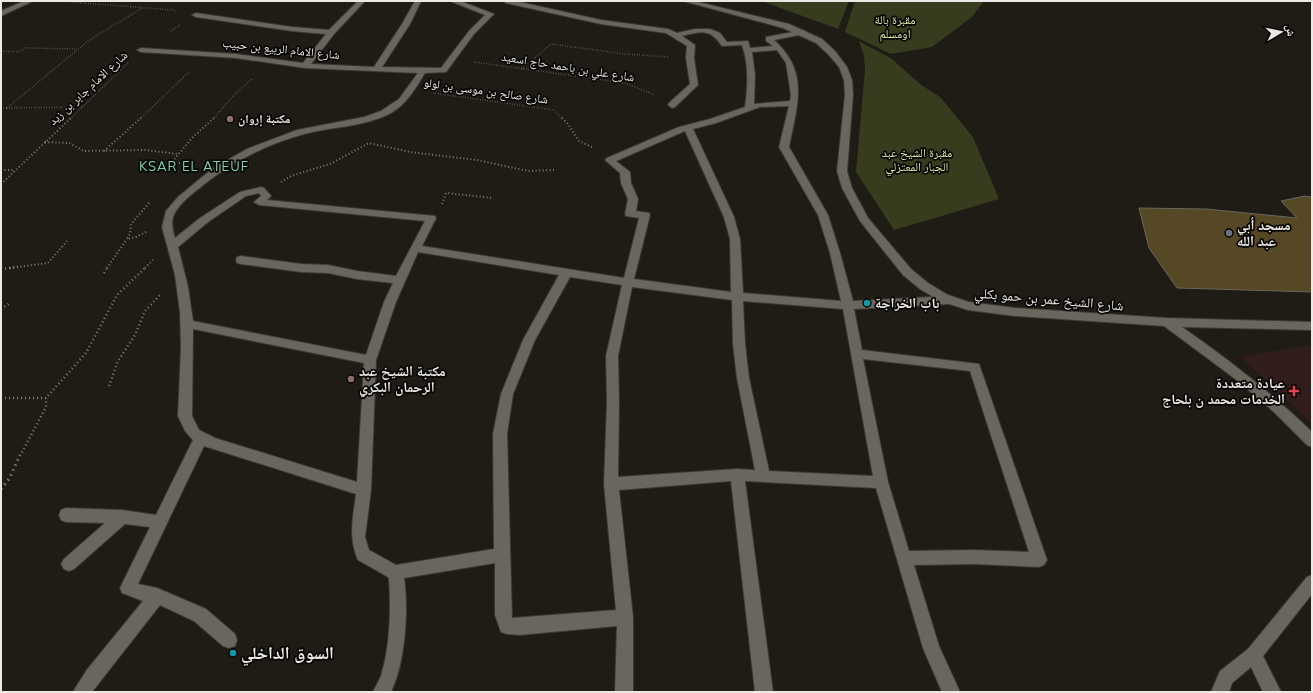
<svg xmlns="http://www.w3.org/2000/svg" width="1313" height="693" viewBox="0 0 1313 693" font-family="Mulish,'Noto Naskh Arabic',sans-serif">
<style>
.medical{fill:#311e1c}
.green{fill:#373c1e}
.building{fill:#564824;stroke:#69665d}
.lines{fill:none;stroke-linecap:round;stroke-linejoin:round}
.pedestrian-casing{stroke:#3b3934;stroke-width:2}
.minor-casing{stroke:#3b3934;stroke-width:2}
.secondary-casing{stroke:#3b3934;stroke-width:2}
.path-far3{stroke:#7f7d77;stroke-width:1.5;stroke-dasharray:0.5 2;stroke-linecap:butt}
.path-far2{stroke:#7f7d77;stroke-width:2;stroke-dasharray:1 2.5;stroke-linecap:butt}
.path-far1{stroke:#7f7d77;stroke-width:2.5;stroke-dasharray:1 3;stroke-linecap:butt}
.path{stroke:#7f7d77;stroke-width:3;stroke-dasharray:1.5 4;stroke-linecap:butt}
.pedestrian{fill:#69665d;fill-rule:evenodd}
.minor{fill:#69665d;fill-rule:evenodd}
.secondary{fill:#69665d;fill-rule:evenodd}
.education-dot{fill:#8d6e63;stroke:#080705;stroke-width:1.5}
.worship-dot{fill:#6b7280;stroke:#080705;stroke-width:1.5}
.culture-dot{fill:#0f9aa8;stroke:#080705;stroke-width:1.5}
.health-dot{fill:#e0444e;stroke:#080705;stroke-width:1.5}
.labels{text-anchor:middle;stroke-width:3.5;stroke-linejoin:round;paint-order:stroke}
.far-park-label{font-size:12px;fill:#dce9a7;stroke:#080705}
.far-street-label{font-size:12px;fill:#ebe9e4;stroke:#080705}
.far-poi-label{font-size:12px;font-weight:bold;fill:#ebe9e4;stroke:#080705;text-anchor:start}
.far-neighbourhood-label{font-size:13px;letter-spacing:1px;fill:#7bd4b1;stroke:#080705}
.poi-label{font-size:14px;font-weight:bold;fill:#ebe9e4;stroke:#080705;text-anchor:start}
.street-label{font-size:14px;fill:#ebe9e4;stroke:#080705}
.near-poi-label{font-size:17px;font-weight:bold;fill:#ebe9e4;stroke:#080705;text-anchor:start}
</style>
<rect width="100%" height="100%" fill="#1f1c15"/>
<path class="medical" d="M1312,345V424L1241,357Z"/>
<path class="green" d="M761,1H849L838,29Z
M855,1H984L972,17L932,47L891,54L845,32Z
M859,41L892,59L920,84L940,97L973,137L999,199L894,230L856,172L865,69L864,56Z"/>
<path class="building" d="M1305,196L1312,197V292L1177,288L1149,248L1139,208L1206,209L1297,218L1281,201Z"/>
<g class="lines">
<defs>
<path id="pedestrian" d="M358,1H365L334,34L311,64L374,67L402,24L415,1H421L410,24L382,67L441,68L469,31L485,15L450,1H460L494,14L474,34L446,72L425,73C415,89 405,107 387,115C361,127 331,127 304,134C264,145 228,164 197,190C188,197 177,206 173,217C171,225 173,231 175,238L200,218L240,192L261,187L264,188L271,196L267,200L435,216L436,218L422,246L624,278L639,218L626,216L625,214L628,199L621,183L620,173L605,160L607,158L679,127L710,119L745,107C748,86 749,65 742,45L722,46C710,28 701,31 682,36L695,45L694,58L698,85L675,107L672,108L668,105L669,103L690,84L686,58L687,46L666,33L601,24L506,3L503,1H515L601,20L668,29L677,33L695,29H710L720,33L727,42L748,41L750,48L773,46L766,41V37L804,30V34L774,40C810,72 797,106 789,147L828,215L840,253L853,301L950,296L954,297L956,300L954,303L950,304L854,309L862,350L979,364L1047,560L1044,565L1039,567L973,564L914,565L939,646L960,692H942L923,648L876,488L745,481L773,692H755L731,481L619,490L633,617V692H615L617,626L519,635L507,634L501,632L495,615V563L404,578C409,610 405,663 391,692H373C376,685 381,679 382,672C390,645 391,608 389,579L388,577L358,560C348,537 353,518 356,494L204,446L138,584L157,588L206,609L235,634L237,640L235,646L229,648L223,646L194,621L160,605L92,692H73L86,671L143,601L122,593L120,588L150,527L125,524L74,569L69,571L64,569L61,564L64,559L105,523L66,522L61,520L59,515L61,510L66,508L122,510L156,515L193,440L185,431L178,416L181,347L180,312L175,275L162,227L166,211L178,197L201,178L215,167L247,149L297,130L364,117L381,111L399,99L418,73L305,68L236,58L141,52L137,50L141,48L236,54L303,63L326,34L292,31L196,17L192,15L196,13L292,27L329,30ZM777,50L786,63L791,95L790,101L754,104L755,75L752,52ZM789,106L779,147L818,215L830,253L841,301L743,293L740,239L734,217L693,129L716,123L760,107ZM685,131L724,217L730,239L731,292L634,279L650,215L649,213L636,211L638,199L631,183L630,172L616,161ZM259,193L261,196L254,202L259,205L425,221L396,276L357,271L328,265L301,264L241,256L237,257L236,260L237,263L241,264L301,272L328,273L357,279L393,283L384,302L366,355L193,321L188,287L178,247L208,222L246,196ZM418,252L559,275L523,340L501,394L493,434L494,549L396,565L369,550L365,537L371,490L376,360L396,302ZM570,277L622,285L606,356L607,402L604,484L616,610L512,618L507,434L513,394L535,340ZM632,287L732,300L733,344L737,378L755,470L737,469L618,477L619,402L618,356ZM743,301L843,309L873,476L769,471L749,378L745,344ZM193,329L364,363L357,482L215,438L199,430L192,416ZM863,359L970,371L1029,552L973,550L909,551L888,482Z"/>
<path id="minor" d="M24,1H33L1,16V11Z"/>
<path id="secondary" d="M683,1H694L789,24L822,39L835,51L847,67L852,80L853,95L847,171L852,188L868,218L911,269L928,283L948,295L969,302L1015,308L1167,318L1312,322V330L1182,327C1228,359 1272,393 1312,432V447L1307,445L1274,412L1238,381L1164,326L1015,316L968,310L940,301L920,289L903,275L860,221L842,188L837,171L845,95L844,80L839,67L829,55L816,43L783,28Z
M1312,575V594L1263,656L1281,692H1263L1251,667L1232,683L1229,692H1211L1220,671L1248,649L1307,577Z"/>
</defs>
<use href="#pedestrian" class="pedestrian-casing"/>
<use href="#minor" class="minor-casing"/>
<use href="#secondary" class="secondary-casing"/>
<path class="path-far3" d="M58,1L173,10L176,12
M171,31L180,25
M1,51L19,52L25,48L77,49
M474,62L625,83L655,95
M522,69L551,44L625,54L669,57
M433,93L554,110L563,119
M82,107L7,108L88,41L142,8
M1,108H7
M70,119L128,63
M140,119L189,72
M213,119L235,94L253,78"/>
<path class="path-far2" d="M562,118L568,124L579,141L594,148
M45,142L69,143L84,151L145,150L178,154
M104,151L141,118
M188,164L189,163H171L193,137L214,118
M1,170H14
M281,182L291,176L330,164L369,143L410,152L477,160L528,171L554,170
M1,184L71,118
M442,204L446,193L493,198
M146,232L136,237L127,239L130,234L131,224L150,202
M10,268L48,263L67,241
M107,268L127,239
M145,268L153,260"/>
<path class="path-far1" d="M1,269L18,267
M104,273L108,267
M1,309L10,303
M109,386L118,361L135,335L145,311L160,295
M1,398H46L86,353L117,295L146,267
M20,456L46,407V398"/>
<path class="path" d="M1,489L9,479L20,455"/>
<use href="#pedestrian" class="pedestrian"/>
<use href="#minor" class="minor"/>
<use href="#secondary" class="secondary"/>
</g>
<g class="education-dot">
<circle cx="230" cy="119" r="4"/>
<circle cx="351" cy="379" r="4"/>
</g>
<circle class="worship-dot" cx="1229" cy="233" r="4"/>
<g class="culture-dot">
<circle cx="867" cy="303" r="4"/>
<circle cx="233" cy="653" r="4"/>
</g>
<path class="health-dot" d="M1292 385h4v4h4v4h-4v4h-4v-4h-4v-4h4z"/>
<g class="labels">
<g class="far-park-label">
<text x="895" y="24">مقبرة بالة<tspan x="895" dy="14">اومسلم</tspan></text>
<text x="917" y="157">مقبرة الشيخ عبد<tspan x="917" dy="14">الجبار المعتزلي</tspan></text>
</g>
<g class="far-street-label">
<text transform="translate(281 49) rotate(6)" y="4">شارع الامام الربيع بن حبيب</text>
<text transform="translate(568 67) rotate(9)" y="4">شارع علي بن باحمد حاج اسعيد</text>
<text transform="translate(88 88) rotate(-43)" y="4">شارع الامام جابر بن زيد</text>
<text transform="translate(486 91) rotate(8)" y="4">شارع صالح بن موسى بن لولو</text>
</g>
<g class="far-poi-label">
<text x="238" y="123">مكتبة إروان</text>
</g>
<g class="far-neighbourhood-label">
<text x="194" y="171">KSAR EL ATEUF</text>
</g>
<g class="poi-label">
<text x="1237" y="230">مسجد أبي<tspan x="1237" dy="16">عبد الله</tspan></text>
<text x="875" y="308">باب الخراجة</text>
<text x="359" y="376">مكتبة الشيخ عبد<tspan x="359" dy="16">الرحمان البكري</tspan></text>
<text x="1285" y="388" text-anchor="end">عيادة متعددة<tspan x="1285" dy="16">الخدمات محمد ن بلحاج</tspan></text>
</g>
<g class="street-label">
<text transform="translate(1049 299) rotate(5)" y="5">شارع الشيخ عمر بن حمو بكلي</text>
</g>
<g class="near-poi-label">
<text x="241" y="659">السوق الداخلي</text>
</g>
</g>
<rect width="1313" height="693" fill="none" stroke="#ebe9e4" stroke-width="4"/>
<g transform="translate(1281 32) rotate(81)" stroke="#080705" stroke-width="3" paint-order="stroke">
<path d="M0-3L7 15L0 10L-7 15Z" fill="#ebe9e4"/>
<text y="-6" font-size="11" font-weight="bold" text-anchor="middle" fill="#ebe9e4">ش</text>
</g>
</svg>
